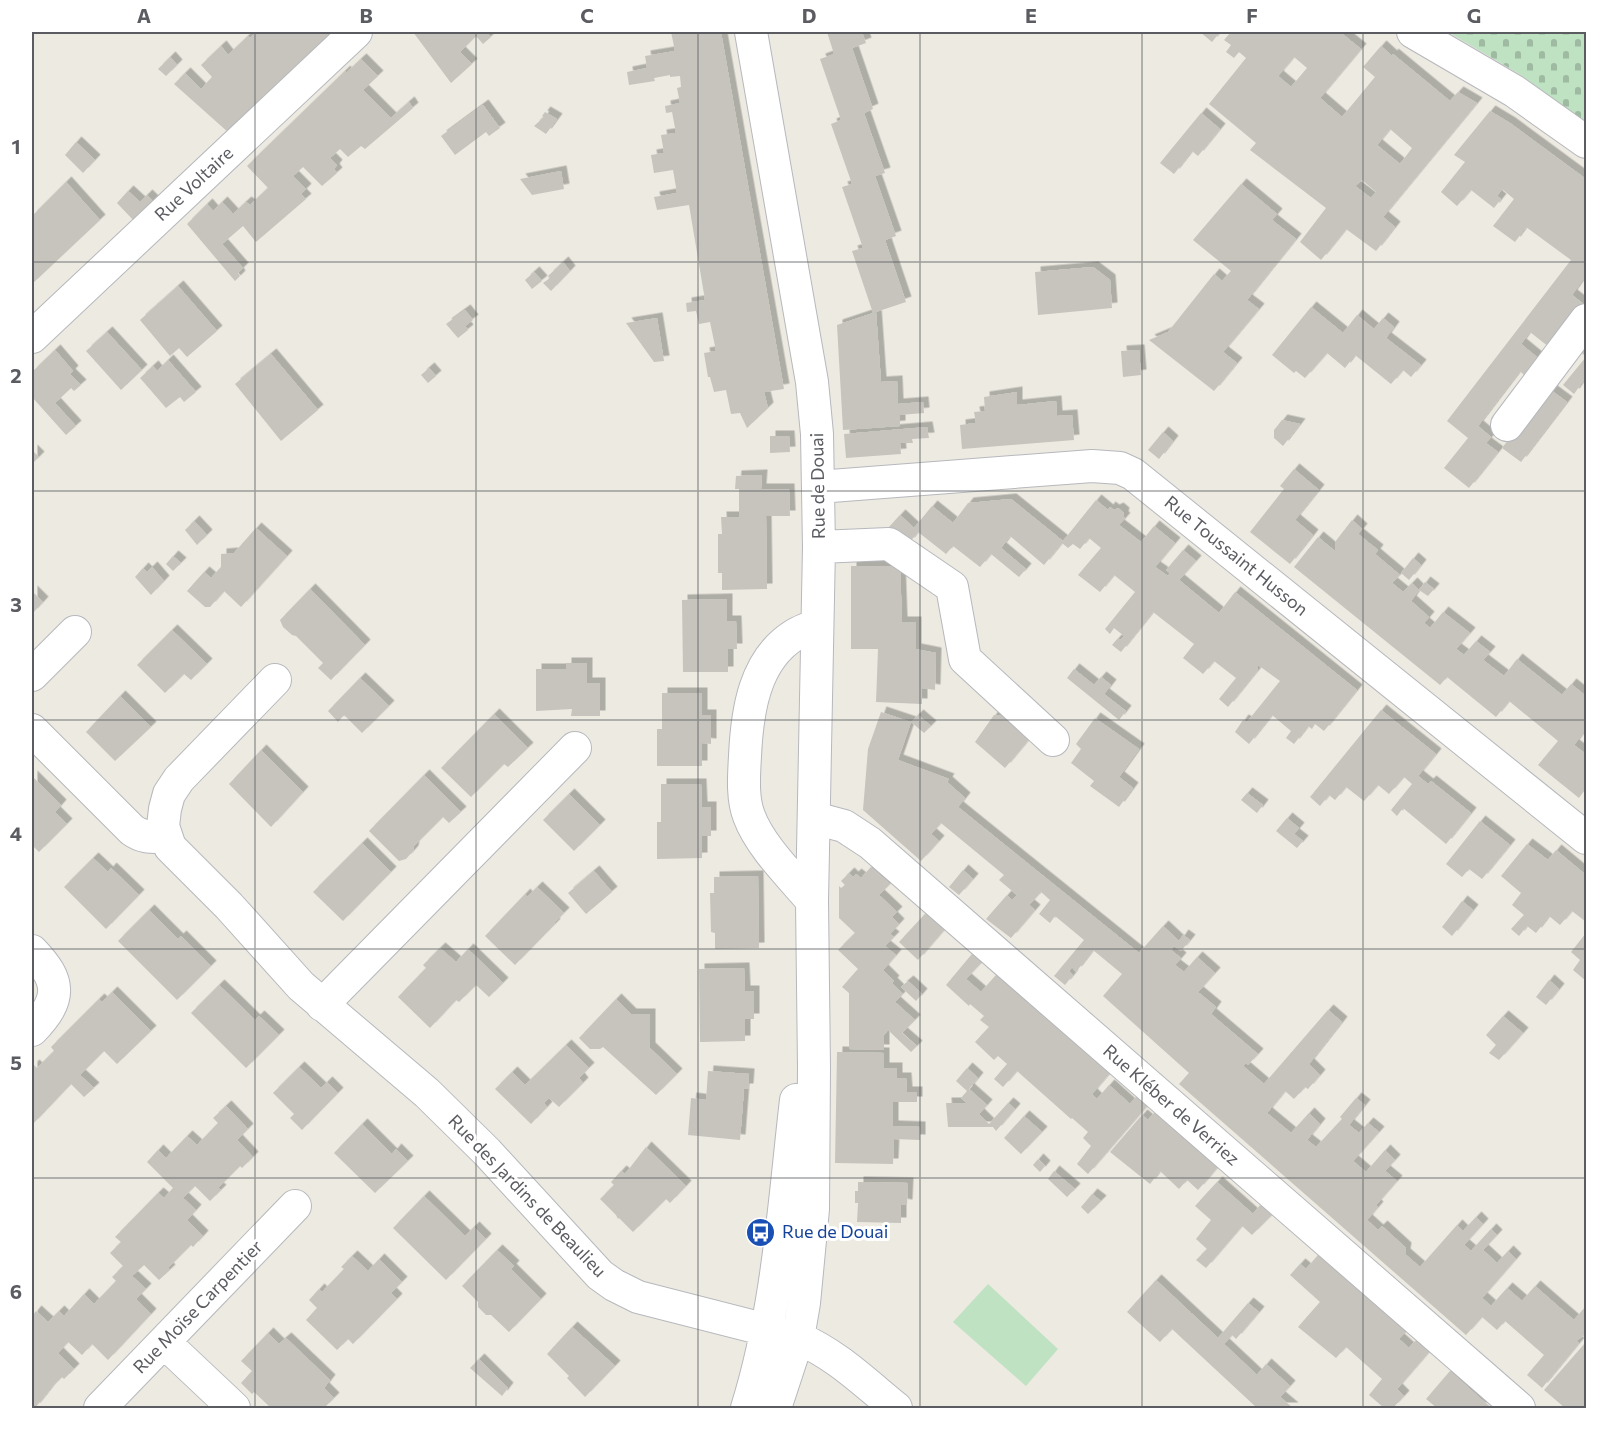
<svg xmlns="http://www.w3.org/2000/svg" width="1618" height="1440" viewBox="0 0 1618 1440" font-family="Commissioner,sans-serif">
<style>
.green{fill:#bfe2c2}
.cemetery{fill:url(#cemetery-stones)}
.building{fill:#c7c4be;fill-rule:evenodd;filter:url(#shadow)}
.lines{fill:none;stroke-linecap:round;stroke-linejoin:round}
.minor-casing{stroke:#b7b8bd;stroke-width:34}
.minor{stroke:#fff;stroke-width:32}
.grid{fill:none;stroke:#5a5c61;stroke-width:1.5;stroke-opacity:0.55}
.labels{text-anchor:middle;stroke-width:6;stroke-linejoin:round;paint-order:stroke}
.street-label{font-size:18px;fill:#5a5c61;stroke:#fff}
.transit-label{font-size:18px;fill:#164399;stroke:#fff;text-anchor:start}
.neatline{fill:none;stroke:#5a5c61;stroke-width:2}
.grid-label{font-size:20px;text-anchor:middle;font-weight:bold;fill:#5a5c61}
</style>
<defs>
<pattern id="cemetery-stones" width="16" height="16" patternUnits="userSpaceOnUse" patternTransform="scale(1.5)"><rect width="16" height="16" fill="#bfe2c2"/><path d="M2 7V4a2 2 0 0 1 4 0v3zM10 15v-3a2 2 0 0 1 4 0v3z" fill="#9ebaa1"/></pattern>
<filter id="shadow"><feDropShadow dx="5.5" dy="-5.5" stdDeviation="0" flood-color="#0004"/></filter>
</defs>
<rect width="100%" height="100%" fill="#eceae1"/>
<path class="green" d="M988,1284L1058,1349L1026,1386L953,1322Z"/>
<path class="cemetery" d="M1448,32H1586V124L1521,75Z"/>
<path class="building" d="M257,32H335L229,133L174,84L185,73L201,89L212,77L201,65L221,46L228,55L248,36L250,38Z
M413,32H486L491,37L483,44L476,36L460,52L472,64L451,83Z
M671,32H721L784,389L764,392L768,408L747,428L740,413L731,414L726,390L714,392L710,377H708L704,353L716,351L710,322L699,324L696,311L687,312L686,303L705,300L689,205L657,210L654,197L677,193L673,170L654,173L651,155L664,153L661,135L676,133L672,112L666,113L665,106L680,103L677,88L681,87L680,76L670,77V75L654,78L655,81L629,85L627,72L647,68L645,56L675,51Z
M827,32H862L866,43L852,48L873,109L864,113L885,173L875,176L896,236L885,240L906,302L876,312L881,382L897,381L898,404L923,402L924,413L900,415V426L843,430L837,325L873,313L852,251L863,248L842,187L852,184L831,124L841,120L820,59L834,54Z
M1200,32H1220L1212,42Z
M1231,32H1340L1361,49L1320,98L1342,117L1375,77L1363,67L1381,46L1392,56L1393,54L1450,101L1458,92L1477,103L1383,217L1395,227L1376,251L1346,229L1321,260L1300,242L1326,208L1250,150L1256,143L1209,104L1246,58L1239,52L1234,58L1226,52L1231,45L1224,40ZM1294,57L1307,68L1291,87L1278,76ZM1390,129L1412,148L1400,164L1377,145ZM1362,180L1376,192L1371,198L1355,186Z
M170,57L177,65L166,76L158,69Z
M361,59L378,76L363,90L391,118L409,102L413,108L365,149L361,146L348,157L340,149L330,158L337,165L334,169L337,173L322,186L303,167L293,176L306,189L301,194L306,199L256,242L243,226L222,244L243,268L238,273L240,276L235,281L187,224L207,204L213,211L222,202L233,214L246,202L250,205L268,188L247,166L345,71L346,73Z
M483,105L500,128L489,136L486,132L455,155L441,136Z
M1490,111L1510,123L1586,179V275L1572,295L1586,306L1554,351L1530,332L1521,344L1538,358L1525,376L1520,371L1478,426L1491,437L1486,443L1498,452L1469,488L1444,468L1468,438L1447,421L1571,260L1526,227L1515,242L1493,226L1514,199L1502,189L1497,196L1501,199L1494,208L1471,190L1457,206L1441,192L1465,162L1454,155Z
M545,112L557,119L546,134L534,126L544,117L542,116Z
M1201,113L1220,129L1198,156L1192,151L1174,174L1160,163Z
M76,142L95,160L83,173L65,155Z
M561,171L564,189L532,195L520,179Z
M66,182L100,220L32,284V240L34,238L32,235V216Z
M1241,184L1277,214L1272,220L1296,239L1247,300L1259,309L1223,352L1237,363L1214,391L1149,340L1168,332L1214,274L1222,281L1231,271L1193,240Z
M128,191L140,202L147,195L155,203L135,222L117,203Z
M563,262L570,271L551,291L543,283L550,278L548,276Z
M1093,267L1110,280L1112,308L1038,315L1035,272Z
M534,272L542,281L532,289L525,280Z
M178,286L217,331L187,357L179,348L170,356L140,320Z
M1311,307L1343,333L1357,315L1374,329L1383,318L1394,327L1386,338L1421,365L1411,377L1403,370L1391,384L1355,355L1345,368L1327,353L1305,378L1296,371L1294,373L1272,355Z
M465,310L473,320L465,326L468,330L458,338L446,324Z
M657,318L664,361L654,362L626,323Z
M107,332L142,370L121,390L86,351Z
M1586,338V377L1574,394L1563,385L1586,357L1578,349Z
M55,350L73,371L70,374L81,385L74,391L71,388L55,403L76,426L66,435L32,397V372Z
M1139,350L1141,375L1123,377L1121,351Z
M271,354L318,410L281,441L235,384Z
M168,360L196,392L184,402L180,397L166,408L140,378L153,366L157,371Z
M429,368L436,376L428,383L421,375Z
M1548,388L1567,402L1521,462L1502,448Z
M1017,392V405L1056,401L1057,416L1072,415L1074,440L962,449L960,425L976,423L974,412L985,411L984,397Z
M1282,420L1300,424L1283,446L1274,438V430Z
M927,427L929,438L912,439L913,443H900L901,454L846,458L844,434Z
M1163,432L1173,441L1159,459L1148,450Z
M770,436H789L790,452L770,453Z
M32,450L39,457L32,464Z
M1294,469L1319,490L1295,520L1313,535L1290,564L1250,532L1284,489L1280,486Z
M762,475L761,489H789L790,516H766L767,589L722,590V573H718V534H722L721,517H739V489H735L736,476Z
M1011,499L1063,541L1096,500L1108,510L1110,507L1114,510L1118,508L1124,513L1123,517L1125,518L1119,525L1141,542L1154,526L1175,543L1155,567L1168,576L1170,573L1166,570L1183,550L1196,561L1179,580L1219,613L1235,592L1357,690L1324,731L1315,724L1312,729L1308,726L1294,744L1286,738L1291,731L1272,715L1249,744L1235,732L1243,720L1247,722L1280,681L1258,665V670L1228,707L1219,699L1236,678L1214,661L1203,674L1183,658L1194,644L1153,612L1121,652L1112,645L1118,638L1120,640L1124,636L1114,628L1110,634L1105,629L1135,592L1114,575L1100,592L1078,575L1101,548L1089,538L1080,549L1073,544L1068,548L1062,543L1044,565L1010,536L1001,548L1026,569L1019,577L991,554L980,567L953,546L946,554L918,532L909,543L889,527L900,515L914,528L932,506L953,523L968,503Z
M1352,520L1362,529L1358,534L1378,550L1375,554L1400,575L1392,583L1403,592L1412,583L1419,590L1411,601L1429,617L1424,623L1430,628L1443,612L1470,633L1456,649L1464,655L1476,641L1490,652L1483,660L1504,676L1517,659L1562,695L1571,684L1586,696V729L1574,745L1586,754V788L1579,798L1538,765L1558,741L1509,701L1496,717L1447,677L1440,685L1294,567L1318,537L1336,552L1335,542Z
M194,521L207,535L197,545L185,530Z
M256,528L287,556L241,607L224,591L210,607H205L187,591L204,572L211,578L221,567V554L234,553Z
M173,556L181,563L173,571L166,564Z
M1413,558L1421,565L1409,580L1401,573Z
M851,566H900L902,622H916V649L936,653L935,690L922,688V704L876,702L878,649H851Z
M152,567L164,581L151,595L135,577L143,568L147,572Z
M1425,582L1434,589L1428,596L1419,590Z
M310,589L365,645L331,680L318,668L323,663L296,636L292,635L283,627L280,620Z
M32,591L43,602L32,614Z
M727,599V621H736L737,649H728V672H683L682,600Z
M172,630L207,664L191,680L184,674L165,693L137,665Z
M566,663H587V683H600V716H571L572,709L536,711V669H566Z
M1074,669L1094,685L1101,677L1111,685L1104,694L1126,711L1119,720L1067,678Z
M360,678L389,706L362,733L344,715L338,722L328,711Z
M662,693H702V715H711V744L702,743V766H657V729H662Z
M120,696L151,727L115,761L86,732Z
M1381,710L1436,754L1418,776L1428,784L1431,781L1471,813L1446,844L1403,808L1397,816L1391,810L1412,784L1404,777L1389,794L1378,785L1364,801L1346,787L1335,800L1329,795L1320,806L1310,797Z
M881,712L911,722L898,760L949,779L947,782L965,798L958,807L1139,953L1163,926L1179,941L1183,935L1190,940L1181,951L1174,946L1171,950L1181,958L1175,965L1184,972L1197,957L1215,973L1198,992L1216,1007L1211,1014L1258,1054L1248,1065L1246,1063L1243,1066L1264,1084L1328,1010L1342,1022L1309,1064L1320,1075L1308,1089L1305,1087L1294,1099L1285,1091L1267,1113L1291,1133L1309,1113L1320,1124L1307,1140L1316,1147L1342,1119L1340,1117L1356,1098L1365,1105L1349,1125L1359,1133L1368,1123L1379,1132L1353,1161L1366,1172L1385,1150L1395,1160L1385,1171L1397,1181L1376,1205L1378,1207L1367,1220L1378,1230L1382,1226L1406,1248L1405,1254L1420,1267L1457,1225L1463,1231L1476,1217L1483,1224L1464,1245L1471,1251L1491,1229L1497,1235L1483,1250L1497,1263L1508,1251L1516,1259L1482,1298L1491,1306L1507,1288L1522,1301L1535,1286L1574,1320L1586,1306V1334L1576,1341L1579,1343L1542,1388L1527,1375L1544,1355L1505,1321L1497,1330L1482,1317L1466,1335L1179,1084L1189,1073L1103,996L1122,974L1093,950L1076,972L1072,967L1069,971L1073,975L1065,985L1054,976L1084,940L1055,916L1050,923L1039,914L1050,900L1041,892L1029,905L1035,910L1011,938L986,919L1007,895L1012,900L1017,895L999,880L1004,875L941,823L931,834L939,841L921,861L863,810L868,749Z
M494,714L528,748L508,767L504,764L471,797L441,768Z
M918,715L931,726L924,733L911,722Z
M994,715L1006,716L1034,733L1005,768L975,742Z
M1095,718L1139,749L1119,777L1133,788L1119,807L1090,786L1094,781L1071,763L1081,749L1076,744Z
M261,750L303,792L271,827L229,784Z
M424,775L461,812L449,823L443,817L414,846L413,851L406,859L399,861L369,831Z
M32,776L61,805L55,812L67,824L39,852L32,845Z
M661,784H701L702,807H711V836H702V858L657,859V822H661Z
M1247,793L1263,805L1257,813L1241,800Z
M569,794L600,825L574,851L543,820Z
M1287,818L1299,828L1294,834L1303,841L1297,848L1276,831Z
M1480,821L1510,845L1482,879L1469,869L1462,877L1446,864Z
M362,843L391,872L343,921L313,892Z
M1527,844L1548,860L1556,850L1586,875V922L1572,911L1560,925L1549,916L1536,933L1527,926L1519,936L1511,929L1524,915L1512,905L1521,893L1501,876Z
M93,858L108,872L111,868L139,895L106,929L64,887Z
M871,867L890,884L879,895L897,912L892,917L899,924L890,934L894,937L885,946L896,955L883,970L894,981L892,983L903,994L895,1002L915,1020L902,1033L917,1046L911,1052L888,1030L884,1035V1050L849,1049V993L842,987L858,969L838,950L855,933L839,918V886L841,888L845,885L841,881L849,873L853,877L856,874L861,878Z
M963,870L973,879L959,895L949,887Z
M594,871L612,892L586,914L568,893Z
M758,876L759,948L715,949V933L711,932L710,893H714V877Z
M537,887L564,913L554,923L555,924L515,965L485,936L525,894L527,897Z
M1462,901L1473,910L1452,936L1442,927Z
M149,910L178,939L181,936L211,966L177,1000L118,941Z
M925,914L944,930L918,960L899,942Z
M1586,933V981L1573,970L1580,960L1571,952Z
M440,948L456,962L468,949L503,983L489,997L476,985L459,1002L456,1000L430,1028L398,997L426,968L423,965Z
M972,954L981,963L966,979L981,992L996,975L1109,1074L1092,1094L1097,1099L1109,1085L1130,1104L1136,1097L1147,1106L1088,1174L1077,1164L1091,1146L1083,1138L1088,1132L1072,1118L1071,1119L1017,1071L1003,1087L994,1079L1007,1064L998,1056L994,1060L975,1042L989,1027L980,1020L984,1016L970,1004L969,1006L946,985Z
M744,968L745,991H754V1019H745V1041L700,1042L699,969Z
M1549,980L1559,989L1546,1005L1536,997Z
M908,981L922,994L916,1001L901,987Z
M219,985L255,1020L259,1016L279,1035L246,1068L191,1013Z
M112,992L151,1031L117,1064L104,1051L80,1075L94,1088L84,1097L71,1084L32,1125V1067L34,1065L37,1068L54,1051L51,1047L99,999L102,1002Z
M616,999L631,1014H650V1048L677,1074L656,1095L603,1047L600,1049H590L579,1038Z
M1503,1016L1523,1033L1499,1060L1489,1053L1496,1045L1486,1035Z
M566,1045L589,1068L579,1078L583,1083L559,1107L549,1098L544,1103L547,1107L531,1124L495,1089L512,1072L525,1085Z
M837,1052L884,1053V1068H897V1078H906L907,1092H917V1102H893V1126L920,1127V1140L894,1139L893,1164L835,1163Z
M299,1067L321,1088L327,1082L338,1093L302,1130L290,1118L294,1114L273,1093Z
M967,1068L978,1078L969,1089L987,1105L979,1114L989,1124L1008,1103L1015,1109L996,1131L993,1127H948L946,1103H967L961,1098L967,1091L956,1081Z
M708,1071L749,1074L748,1089H744L740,1140L688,1135L691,1098L706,1100Z
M226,1106L248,1129L237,1140L253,1157L242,1168L240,1166L218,1188L221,1190L210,1201L195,1186L183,1198L196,1210L187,1220L203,1236L193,1247L191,1245L168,1268L170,1270L159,1280L144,1265L132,1276L146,1289L136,1299L151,1314L108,1360L92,1344L82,1355L68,1342L58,1353L74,1369L64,1379L62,1377L50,1389L35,1408H32V1316L36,1311L48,1322L59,1311L64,1316L84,1294L94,1304L116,1281L112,1277L123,1266L110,1253L121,1242L115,1237L158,1193L164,1198L173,1188L147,1162L158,1150L166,1158L187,1136L197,1145L218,1123L213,1118Z
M1154,1113L1217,1168L1198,1190L1187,1180L1179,1189L1160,1171L1150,1184L1110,1152L1142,1115L1148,1120Z
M1024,1116L1042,1132L1021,1154L1004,1138Z
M362,1124L392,1154L396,1149L408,1161L375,1193L334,1153Z
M646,1147L686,1186L670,1203L666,1199L633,1232L619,1218L618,1219L616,1215L600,1199L614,1185L611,1182L621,1171L625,1174Z
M1038,1159L1045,1166L1040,1172L1033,1165Z
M1054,1171L1075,1189L1067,1197L1048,1179Z
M858,1182L908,1183L907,1205L901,1204V1223L857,1222L858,1203H855V1191H858Z
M1217,1182L1253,1214L1260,1205L1272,1215L1252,1235L1242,1226L1206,1268L1196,1260L1207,1249L1196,1239L1211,1220L1195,1206Z
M1092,1194L1101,1201L1088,1214L1081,1207Z
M424,1196L465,1236L474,1227L486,1239L446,1280L393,1228Z
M497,1250L514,1266L511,1269L541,1299L509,1332L491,1315H486L478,1307V1302L462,1286Z
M1318,1255L1405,1332L1399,1339L1409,1348L1415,1341L1429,1352L1397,1389L1404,1396L1393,1408H1384L1369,1395L1382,1379L1346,1347L1336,1358L1298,1327L1320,1302L1290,1275L1300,1264L1306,1269Z
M352,1256L368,1271L379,1259L402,1282L391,1293L397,1299L353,1344L348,1339L337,1350L306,1320L317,1308L309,1300L319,1289L322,1292L344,1269L341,1267Z
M1156,1280L1218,1338L1248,1303L1259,1312L1236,1339L1232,1335L1224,1344L1257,1375L1266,1364L1290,1386L1280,1397L1293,1408H1257L1172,1329L1160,1342L1127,1312Z
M572,1327L615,1366L585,1397L567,1378L569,1376L547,1354Z
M268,1333L279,1344L286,1338L330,1380L324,1388L334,1398L324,1408H271L254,1392L252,1394L241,1383L252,1371L241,1361Z
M1586,1342V1408H1565L1544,1390Z
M479,1359L508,1388L502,1396L470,1368Z
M1450,1371L1481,1399L1492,1408H1437L1426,1399Z"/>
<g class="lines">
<defs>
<path id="minor" d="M751,32L812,382L817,434L819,547L812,901L814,1068L813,1209L804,1303L798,1338L775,1408
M1413,32L1514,91L1586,142
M32,337L356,32
M1507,425L1586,320
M818,487L1092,466L1120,468L1133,474L1586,838
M819,547L889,544L952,587L965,659L1053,740
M32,675L75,632
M275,680L179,779L169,794L165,809L163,826L170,847L229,906L301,986L427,1093L487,1152L600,1275L614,1285L638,1297L798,1338C837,1355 864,1382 896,1408
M32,730L132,830C143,838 152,837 165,837
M814,818L844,826L870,843L1519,1408
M812,901C791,876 760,846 749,816C742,798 744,775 745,756C747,712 754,659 796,634C803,630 810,628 817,625
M32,951C61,981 62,999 32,1030
M322,1005L575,748
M164,1342L234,1408
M100,1408L295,1206
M747,1408C778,1309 784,1203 796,1100"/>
</defs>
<use href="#minor" class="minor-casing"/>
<use href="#minor" class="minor"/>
</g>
<path class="grid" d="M255,32V1408M476,32V1408M698,32V1408M920,32V1408M1142,32V1408M1363,32V1408M32,262H1586M32,491H1586M32,720H1586M32,949H1586M32,1178H1586"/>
<defs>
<symbol id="bus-disc" viewBox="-11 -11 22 22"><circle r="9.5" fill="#1a4fb4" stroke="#fff"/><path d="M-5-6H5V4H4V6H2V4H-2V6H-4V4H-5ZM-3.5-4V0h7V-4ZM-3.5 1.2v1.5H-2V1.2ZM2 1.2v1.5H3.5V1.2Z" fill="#fff"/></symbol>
</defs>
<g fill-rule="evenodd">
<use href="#bus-disc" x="744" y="1216" width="33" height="33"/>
</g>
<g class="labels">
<g class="street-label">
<text transform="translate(194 184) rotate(-43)" y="6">Rue Voltaire</text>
<text transform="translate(818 486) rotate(-91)" y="6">Rue de Douai</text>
<text transform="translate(1236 556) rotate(39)" y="6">Rue Toussaint Husson</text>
<text transform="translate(1171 1105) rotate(41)" y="6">Rue Kléber de Verriez</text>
<text transform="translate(527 1196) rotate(46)" y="6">Rue des Jardins de Beaulieu</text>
<text transform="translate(198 1307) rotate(-46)" y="6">Rue Moïse Carpentier</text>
</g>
<g class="transit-label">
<text x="782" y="1238">Rue de Douai</text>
</g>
</g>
<rect width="1618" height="1440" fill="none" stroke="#ffffff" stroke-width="66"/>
<rect x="33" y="33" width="1552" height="1374" class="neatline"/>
<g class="grid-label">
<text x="144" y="23">A</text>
<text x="366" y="23">B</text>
<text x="587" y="23">C</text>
<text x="809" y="23">D</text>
<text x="1031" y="23">E</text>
<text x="1252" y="23">F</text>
<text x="1474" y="23">G</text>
<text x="16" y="154">1</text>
<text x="16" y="383">2</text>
<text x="16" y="612">3</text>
<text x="16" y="841">4</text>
<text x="16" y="1070">5</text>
<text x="16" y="1299">6</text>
</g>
</svg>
